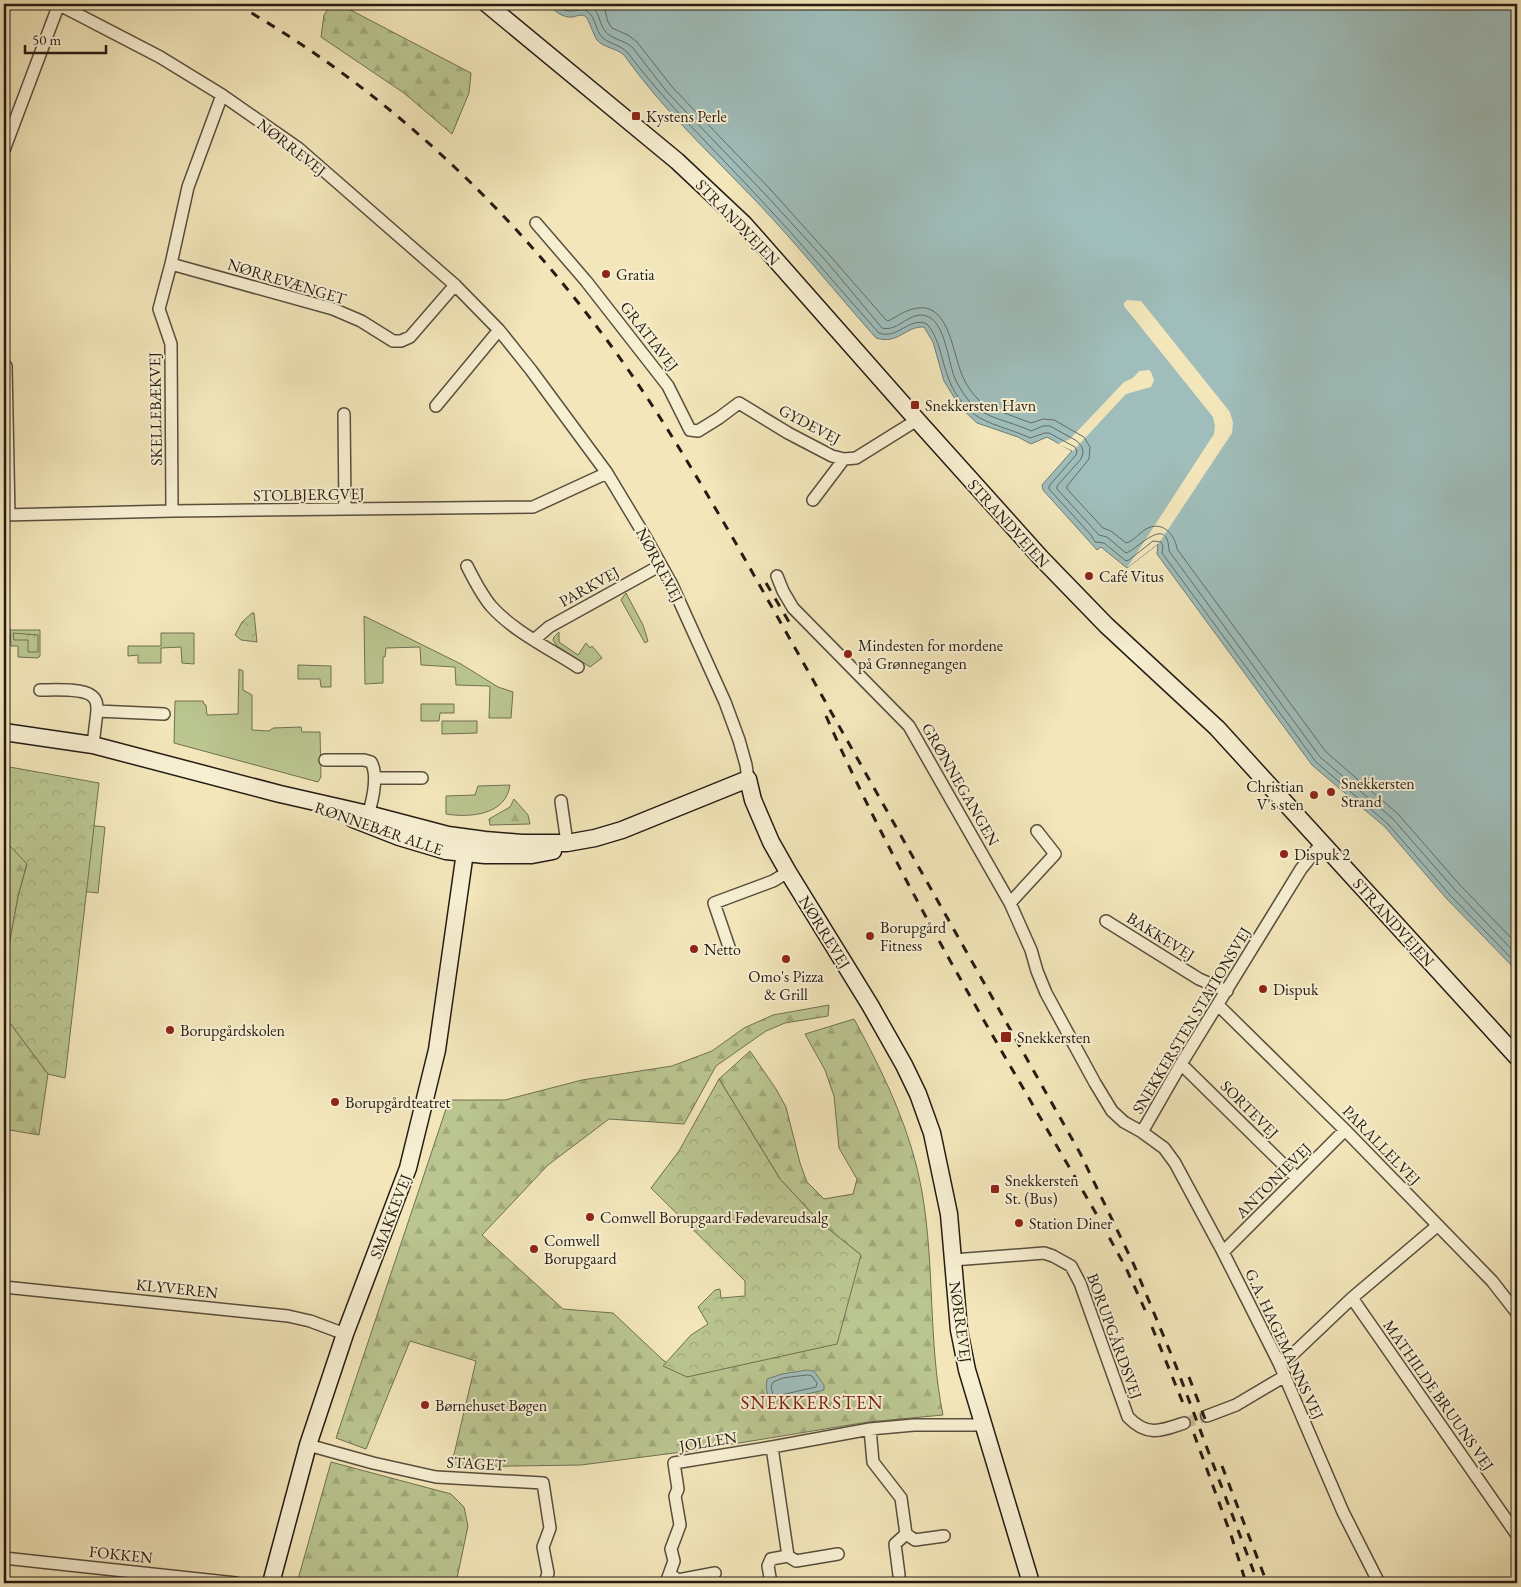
<svg xmlns="http://www.w3.org/2000/svg" width="1521" height="1587" viewBox="0 0 1521 1587" font-family="'EB Garamond',serif">
<style>
.grass{fill:#bac590;stroke:#707052}
.forest{fill:url(#forest-firs);stroke:#707052}
.park{fill:url(#park-crowns);stroke:#707052}
.water{fill:#9fbdba;stroke:#6f7c77}
.pier{fill:#f2e6ba}
.lines{fill:none;stroke-linecap:round;stroke-linejoin:round}
.shore{stroke:#626c66;stroke-width:1}
.street-tunnel{stroke:#c9bd99;stroke-width:11;stroke-dasharray:11 5.5;stroke-linecap:butt}
.street-casing{stroke:#594e3d;stroke-width:14}
.secondary-casing{stroke:#261b13;stroke-width:19}
.street{stroke:#f7efd2;stroke-width:11}
.secondary{stroke:#f7efd2;stroke-width:16}
.rail{stroke:#261b13;stroke-width:3;stroke-dasharray:9 9;stroke-linecap:butt}
.poi-dot{fill:#8f2418;stroke:#f7efd2;stroke-width:2}
.labels{text-anchor:middle;stroke-width:4;stroke-linejoin:round;paint-order:stroke}
.poi-label{font-size:16px;fill:#261b13;stroke:#f7efd2;text-anchor:start}
.street-label{font-size:16px;fill:#261b13;stroke:#f7efd2}
.quarter-label{font-size:19px;letter-spacing:1px;fill:#7a1f14;stroke:#f7efd2}
</style>
<defs>
<pattern id="forest-firs" width="22" height="20" patternUnits="userSpaceOnUse" patternTransform="scale(1.25)"><rect width="22" height="20" fill="#bac590"/><path d="M5 1l3.5 6h-7zM16 11l3.5 6h-7z" fill="#a0a97b"/></pattern>
<pattern id="park-crowns" width="20" height="18" patternUnits="userSpaceOnUse" patternTransform="scale(1.25)"><rect width="20" height="18" fill="#bac590"/><path d="M2 6a3 3 0 1 1 6 0M12 15a3 3 0 1 1 6 0" fill="none" stroke="#a0a97b"/></pattern>
</defs>
<rect width="100%" height="100%" fill="#f2e6ba"/>
<filter id="stains"><feTurbulence type="fractalNoise" baseFrequency=".004" numOctaves="4"/><feColorMatrix values="0 0 0 0 .2 0 0 0 0 .09 0 0 0 0 .02 0 0 0 .5 -.17"/></filter>
<radialGradient id="worn" r=".72"><stop offset=".6" stop-color="#630" stop-opacity="0"/><stop offset="1" stop-color="#630" stop-opacity=".3"/></radialGradient>
<path class="grass" d="M626,593L643,625L648,641L645,643L621,600Z
M364,616L461,664L498,687L513,692L511,718H489L490,687L488,686L456,685L455,667L421,665L420,647L386,648L385,657H383V683L365,684Z
M10,630H40V656L38,658L18,657V646H11Z
M559,632V642L578,655L586,643L590,648L592,646L602,658L590,667L557,646L553,640L554,637Z
M161,633H194V664L182,663L181,647L161,648V663H138V655L128,656V646H161Z
M298,665L331,666V687H321L320,679H298Z
M239,669L243,671V690L252,695V730L269,731L273,728L301,727L302,732H320L321,777L318,782L174,743L175,701H203L204,704L206,705L207,715L238,714Z
M421,704H454V713H440L439,721H421Z
M442,721H477V733L442,734Z
M510,785C506,815 470,818 446,814V796L475,795L478,786Z
M70,823L105,827L98,893L63,889Z"/>
<path class="forest" d="M331,4H339L471,73L469,93L452,134L404,93L321,37L324,15Z
M514,799L528,815L530,824L490,825L489,819L510,807Z
M9,845L27,863L18,897L4,972V847Z
M829,1005L828,1016L785,1023L766,1031L716,1066L684,1124L609,1119L548,1165L482,1235L563,1309L613,1313L663,1360L687,1377L861,1255L820,1222L780,1179L719,1079L750,1051L776,1089L786,1107L800,1163L807,1182L824,1199L853,1194L857,1179L839,1148L834,1096L825,1070L805,1034L854,1019C884,1074 911,1130 922,1192C935,1266 928,1342 943,1415L868,1422L690,1451L581,1465L451,1467L476,1361L410,1341L366,1449L336,1438L449,1100H505L582,1080L672,1066L712,1051L744,1028L773,1015Z
M4,1015L48,1074L39,1135L4,1129Z
M331,1462L451,1494L464,1507L468,1526L456,1583H297Z"/>
<path class="park" d="M252,613H254L257,642L241,640L235,635L242,622Z
M13,633L38,635V652H28V640H14Z
M4,766L99,783L65,1078L48,1074L4,1015V972L18,897L27,864L9,845L4,847Z
M719,1079L780,1179L820,1222L861,1255L837,1344L687,1377L663,1366L691,1335L708,1324L698,1307L715,1290L720,1289L721,1298L745,1296V1281L651,1188L679,1151Z"/>
<path class="water" d="M546,4H1517V971L1446,898L1385,827L1312,765L1157,554L1158,544L1127,568L1101,547L1097,550L1043,490L1042,485L1072,451L1047,437L1031,444L1018,437L977,423L960,407L944,381L933,342L924,327C905,326 899,345 876,338C836,293 798,245 756,201C711,154 662,109 624,55C616,48 604,48 597,40C593,34 588,17 585,16C581,14 577,16 573,17C562,18 555,11 546,4Z
M807,1370L814,1371L824,1385V1390L773,1402C766,1397 766,1387 767,1379L782,1374Z"/>
<path class="pier" d="M1127,300L1141,301L1230,412L1233,423L1232,433L1159,543L1127,568L1214,434L1215,426L1213,417L1124,306V303Z
M1149,370L1151,372L1154,380L1151,387L1126,394L1073,451L1058,444L1070,439L1124,382L1133,378L1139,371Z"/>
<g class="lines">
<path class="shore" d="M554,4C571,18 578,6 587,11C596,17 595,31 603,38C610,44 620,45 627,52C667,105 715,150 760,199C801,242 839,289 879,333C897,340 910,316 927,324C940,339 941,359 948,377C952,390 963,406 974,414C986,424 1014,430 1030,438L1045,433H1049L1075,447L1077,451L1076,455L1049,486V489L1091,535L1095,542L1104,543L1126,561L1129,560L1153,541L1161,542L1163,546L1162,553L1316,762L1388,824L1450,895L1517,964
M564,4C572,7 580,2 588,5C600,9 598,22 605,31C611,39 624,40 632,47L667,92L765,194L827,262L882,328C898,333 911,308 929,317C945,325 948,360 954,376C957,384 964,395 970,402C985,419 1011,421 1031,431L1043,426H1050L1077,441L1082,447L1083,453L1081,459L1057,486V489L1099,535L1107,537L1126,553C1138,549 1168,513 1169,551L1320,757L1393,819L1455,890L1517,955
M600,4L605,10L608,22L612,28L628,35L637,42L673,88L770,189L832,258L886,320L888,321C896,317 904,311 913,309C948,299 952,350 961,372C965,385 975,398 986,406L1031,423L1043,419L1054,420L1084,437L1090,447L1089,459L1067,486V489L1103,528L1111,531L1126,543C1134,541 1139,533 1146,529C1162,520 1175,534 1177,549L1326,752L1398,814L1460,885L1517,944
M808,1375L812,1376L817,1383L816,1387L776,1396L773,1395L771,1387L773,1382L783,1378Z"/>
<path class="street-tunnel" d="M1184,1423L1207,1416"/>
<defs>
<path id="street" d="M58,4L160,57L222,95L298,148L455,285L499,330L531,370L607,473L646,538L672,585L725,702L739,740L746,765L748,779
M4,150L59,4
M536,223L586,281L668,386L690,430L698,431L719,418L739,403L788,433L832,456L844,459L856,458L917,420
M171,264L333,309L361,321L393,341H401L410,337L455,285
M6,366L9,515
M436,406L499,330
M344,414L345,509
M813,500L844,459
M172,511L171,344L159,309L171,264L188,187L222,95
M4,515L172,511L533,507L607,473
M467,566C474,580 481,594 491,606C513,631 550,649 578,667
M777,576L783,591L793,608L909,726L1010,903L1031,950L1037,971L1046,993L1095,1083L1112,1111L1124,1122L1142,1132L1181,1064L1301,869L1322,843
M535,639L549,627L661,565
M40,690C52,690 83,688 92,696C97,700 97,705 97,711L164,714
M93,745L97,711
M325,760H364L371,762C379,776 372,805 366,819
M375,778H422
M561,801L567,843
M1010,903L1055,854L1037,831
M1106,921L1199,979L1227,991
M729,947L714,903L773,881L788,872
M1218,1005L1345,1130L1492,1281L1517,1313
M1181,1064L1297,1178
M1142,1132L1164,1148L1175,1163L1223,1252L1279,1363L1343,1512L1379,1583
M1223,1252L1345,1130
M953,1260L1044,1253L1053,1256L1071,1266L1080,1283L1128,1417C1147,1437 1161,1431 1184,1423
M4,1287L288,1316L310,1321L345,1334
M1352,1298L1517,1535
M1279,1363L1293,1354L1352,1298L1437,1226
M1207,1416L1236,1405L1285,1376
M870,1429L873,1462L901,1498L906,1534L895,1544L899,1575
M308,1445L373,1463L436,1477L543,1483L550,1528L543,1547L548,1573L545,1583
M906,1534L915,1540L944,1536
M788,1556L796,1561L838,1554
M4,1558L236,1583
M670,1574L678,1580L715,1573
M666,1583L674,1561L671,1549L680,1525L675,1496L678,1489L674,1463L772,1447L870,1429L914,1425H984
M771,1583L768,1566L771,1559L788,1556L772,1447"/>
<path id="secondary" d="M487,4L677,161L744,224L917,420L1041,558L1106,625L1217,728L1517,1057
M4,732L93,745L280,794L368,814L448,835L485,840L522,843H567L595,838L622,830L748,779L753,800L771,842L788,872L870,1005L904,1065L918,1094L932,1133L949,1214L959,1330L967,1370L1031,1583
M353,819L399,837L446,851L485,855H532L553,851
M271,1583L308,1445L345,1334L408,1168L437,1050L467,838"/>
</defs>
<use href="#street" class="street-casing"/>
<use href="#secondary" class="secondary-casing"/>
<use href="#street" class="street"/>
<use href="#secondary" class="secondary"/>
<path class="rail" d="M236,4C378,85 499,197 597,327C650,396 694,472 738,547L1080,1153L1134,1265L1176,1366L1258,1583
M766,583L789,622
M826,716C903,890 1003,1052 1098,1217L1126,1268L1145,1310
M1152,1327L1185,1408
M1189,1377L1205,1419
M1194,1434L1232,1538L1246,1583
M1222,1466L1267,1583"/>
</g>
<g class="poi-dot">
<rect x="631" y="111" width="10" height="10" rx="2.5"/>
<circle cx="606" cy="274" r="5"/>
<rect x="910" y="400" width="10" height="10" rx="2.5"/>
<circle cx="1089" cy="576" r="5"/>
<circle cx="848" cy="654" r="5"/>
<circle cx="1331" cy="792" r="5"/>
<circle cx="1314" cy="795" r="5"/>
<circle cx="1284" cy="854" r="5"/>
<circle cx="870" cy="936" r="5"/>
<circle cx="694" cy="949" r="5"/>
<circle cx="786" cy="959" r="5"/>
<circle cx="1263" cy="989" r="5"/>
<circle cx="170" cy="1030" r="5"/>
<rect x="1000" y="1031" width="12" height="12" rx="2.5"/>
<circle cx="335" cy="1102" r="5"/>
<rect x="990" y="1184" width="10" height="10" rx="2.5"/>
<circle cx="590" cy="1217" r="5"/>
<circle cx="1019" cy="1223" r="5"/>
<circle cx="534" cy="1249" r="5"/>
<circle cx="425" cy="1405" r="5"/>
</g>
<g class="labels">
<g class="poi-label">
<text x="646" y="122">Kystens Perle</text>
<text x="616" y="280">Gratia</text>
<text x="925" y="411">Snekkersten Havn</text>
<text x="1099" y="582">Café Vitus</text>
<text x="858" y="651">Mindesten for mordene<tspan x="858" dy="18">på Grønnegangen</tspan></text>
<text x="1341" y="789">Snekkersten<tspan x="1341" dy="18">Strand</tspan></text>
<text x="1304" y="792" text-anchor="end">Christian<tspan x="1304" dy="18">V's sten</tspan></text>
<text x="1294" y="860">Dispuk 2</text>
<text x="880" y="933">Borupgård<tspan x="880" dy="18">Fitness</tspan></text>
<text x="704" y="955">Netto</text>
<text x="786" y="982" text-anchor="middle">Omo's Pizza<tspan x="786" dy="18">&amp; Grill</tspan></text>
<text x="1273" y="995">Dispuk</text>
<text x="180" y="1036">Borupgårdskolen</text>
<text x="1017" y="1043">Snekkersten</text>
<text x="345" y="1108">Borupgårdteatret</text>
<text x="1005" y="1186">Snekkersten<tspan x="1005" dy="18">St. (Bus)</tspan></text>
<text x="600" y="1223">Comwell Borupgaard Fødevareudsalg</text>
<text x="1029" y="1229">Station Diner</text>
<text x="544" y="1246">Comwell<tspan x="544" dy="18">Borupgaard</tspan></text>
<text x="435" y="1411">Børnehuset Bøgen</text>
</g>
<g class="street-label">
<text transform="translate(292 147) rotate(38)" y="6">NØRREVEJ</text>
<text transform="translate(738 222) rotate(46)" y="6">STRANDVEJEN</text>
<text transform="translate(287 281) rotate(17)" y="6">NØRREVÆNGET</text>
<text transform="translate(650 336) rotate(52)" y="6">GRATIAVEJ</text>
<text transform="translate(155 409) rotate(-91)" y="6">SKELLEBÆKVEJ</text>
<text transform="translate(810 424) rotate(28)" y="6">GYDEVEJ</text>
<text transform="translate(309 494) rotate(-1)" y="6">STOLBJERGVEJ</text>
<text transform="translate(1009 523) rotate(48)" y="6">STRANDVEJEN</text>
<text transform="translate(660 565) rotate(62)" y="6">NØRREVEJ</text>
<text transform="translate(589 586) rotate(-29)" y="6">PARKVEJ</text>
<text transform="translate(961 784) rotate(60)" y="6">GRØNNEGANGEN</text>
<text transform="translate(379 828) rotate(19)" y="6">RØNNEBÆR ALLE</text>
<text transform="translate(1394 922) rotate(48)" y="6">STRANDVEJEN</text>
<text transform="translate(825 932) rotate(58)" y="6">NØRREVEJ</text>
<text transform="translate(1161 936) rotate(32)" y="6">BAKKEVEJ</text>
<text transform="translate(1191 1020) rotate(-59)" y="6">SNEKKERSTEN STATIONSVEJ</text>
<text transform="translate(1250 1109) rotate(45)" y="6">SORTEVEJ</text>
<text transform="translate(1382 1145) rotate(46)" y="6">PARALLELVEJ</text>
<text transform="translate(1273 1180) rotate(-45)" y="6">ANTONIEVEJ</text>
<text transform="translate(390 1216) rotate(-69)" y="6">SMAKKEVEJ</text>
<text transform="translate(177 1288) rotate(6)" y="6">KLYVEREN</text>
<text transform="translate(961 1322) rotate(82)" y="6">NØRREVEJ</text>
<text transform="translate(1115 1336) rotate(70)" y="6">BORUPGÅRDSVEJ</text>
<text transform="translate(1285 1344) rotate(65)" y="6">G.A. HAGEMANNS VEJ</text>
<text transform="translate(1439 1395) rotate(55)" y="6">MATHILDE BRUUNS VEJ</text>
<text transform="translate(708 1441) rotate(-9)" y="6">JOLLEN</text>
<text transform="translate(476 1463) rotate(3)" y="6">STAGET</text>
<text transform="translate(121 1554) rotate(6)" y="6">FOKKEN</text>
</g>
<g class="quarter-label">
<text x="812" y="1409">SNEKKERSTEN</text>
</g>
</g>
<rect width="1521" height="1587" fill="none" stroke="#f2e6ba" stroke-width="20"/>
<rect x="5" y="5" width="1511" height="1577" fill="none" stroke="#261b13" stroke-width="2.5"/>
<rect x="10" y="10" width="1501" height="1567" fill="none" stroke="#261b13"/>
<path d="M25 45v8h81v-8" fill="none" stroke="#261b13" stroke-width="2.5"/>
<text x="32" y="45" font-size="15" fill="#261b13" stroke="#f7efd2" stroke-width="4" paint-order="stroke">50 m</text>
<rect width="100%" height="100%" filter="url(#stains)"/>
<rect width="100%" height="100%" fill="url(#worn)"/>
</svg>
